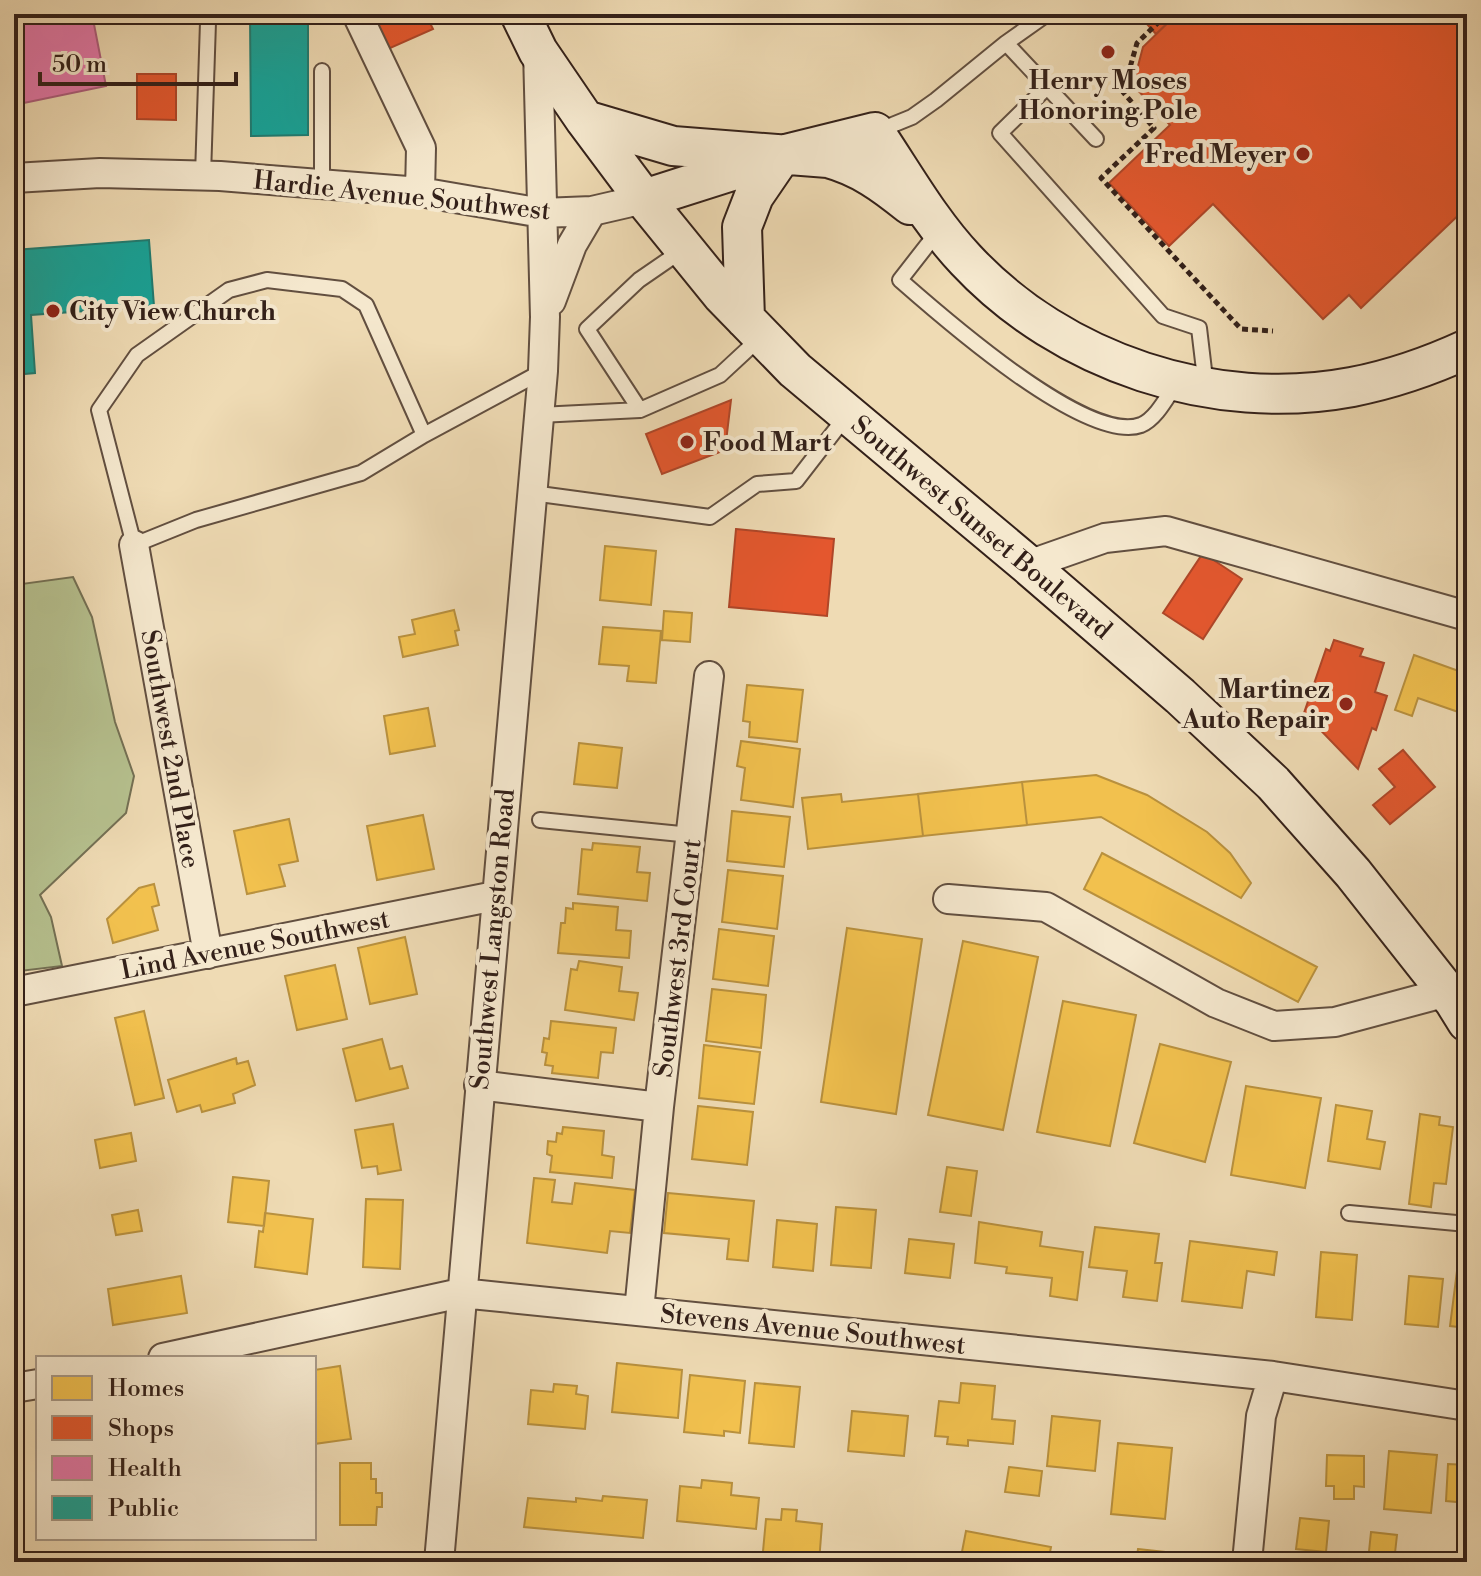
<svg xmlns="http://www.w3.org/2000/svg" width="1481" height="1576" viewBox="0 0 1481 1576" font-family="'Libre Bodoni',serif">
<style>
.green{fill:#b6c18f;stroke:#747054;stroke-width:2}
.homes{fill:#f2c14e;stroke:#b9913e;stroke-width:2}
.shops{fill:#e4572e;stroke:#af4628;stroke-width:2}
.health{fill:#e377a8;stroke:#ae5d7d;stroke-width:2}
.public{fill:#17a398;stroke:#1f7c72;stroke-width:2}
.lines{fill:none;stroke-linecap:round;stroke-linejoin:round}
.lane-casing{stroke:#624f40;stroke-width:18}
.street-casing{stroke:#624f40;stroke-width:32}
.secondary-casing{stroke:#332019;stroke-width:42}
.path{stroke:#332019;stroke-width:5;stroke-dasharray:6 4;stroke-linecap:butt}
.lane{stroke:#f5e8ce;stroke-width:14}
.street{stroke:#f5e8ce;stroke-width:28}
.secondary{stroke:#f5e8ce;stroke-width:38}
.poi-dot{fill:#8f2418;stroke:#f5e8ce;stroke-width:3}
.labels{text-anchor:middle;stroke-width:8;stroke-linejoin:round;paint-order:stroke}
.poi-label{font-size:26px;font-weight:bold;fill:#332019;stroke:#f5e8ce;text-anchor:end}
.street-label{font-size:26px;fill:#332019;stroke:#f5e8ce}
</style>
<rect width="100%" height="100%" fill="#efdbb4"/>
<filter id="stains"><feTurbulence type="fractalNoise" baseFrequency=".0025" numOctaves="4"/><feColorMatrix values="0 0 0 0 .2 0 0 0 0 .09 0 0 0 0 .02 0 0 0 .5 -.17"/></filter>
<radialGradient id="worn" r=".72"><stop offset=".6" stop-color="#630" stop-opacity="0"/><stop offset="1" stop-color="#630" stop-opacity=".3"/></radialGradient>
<path class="green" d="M73,577L92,617L115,722L134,776L126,813L40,895L51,917L62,966L20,971L14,962V585Z"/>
<path class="homes" d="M605,546L656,551L651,605L600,600Z
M454,610L459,630L455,631L458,645L403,657L399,637L415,634L412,620Z
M664,611L692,613L690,642L662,640Z
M603,627L661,631L656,683L627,681L629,666L599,664Z
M1414,655L1467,674V715L1418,698L1412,716L1395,710Z
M747,685L803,690L797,742L749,737L750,722L743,721Z
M428,708L435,746L390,754L384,716Z
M741,741L800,749L793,807L741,800L745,768L737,766Z
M579,743L622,748L617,788L574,784Z
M1096,775L1147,795L1207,832L1230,853L1251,883L1241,898L1101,817L1027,825L1022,782Z
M1022,782L1027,825L923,836L918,794Z
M841,794L842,802L918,794L923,836L808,849L802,798Z
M732,811L790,817L784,867L727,861Z
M423,815L434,869L377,880L367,826Z
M289,819L298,861L279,865L285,886L247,894L234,831Z
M593,843L640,847L637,872L650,873L647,901L578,894L582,849L592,850Z
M1102,853L1317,967L1298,1002L1084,889Z
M728,870L783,876L777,929L722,922Z
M154,884L159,905L152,907L158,930L113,943L107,919L139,888Z
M573,903L618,907L616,930L631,931L629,958L558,953L561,923H565L566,908L573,909Z
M847,928L922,939L896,1114L821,1102Z
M719,929L774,936L768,986L713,979Z
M405,937L417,994L370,1004L358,948Z
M963,941L1038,957L1003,1130L928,1115Z
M579,961L622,967L619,991L638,993L634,1020L565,1010L571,969L577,970Z
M335,965L347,1019L297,1030L285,976Z
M712,989L766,995L761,1048L706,1041Z
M1063,1001L1136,1015L1110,1146L1037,1132Z
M144,1011L164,1098L135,1105L115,1018Z
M551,1021L616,1028L613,1053L601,1052L598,1078L552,1073L553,1066L545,1065L547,1053L542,1052L544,1038L549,1039Z
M382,1039L390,1069L402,1066L408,1088L356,1101L343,1049Z
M1160,1044L1231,1062L1205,1162L1134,1143Z
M704,1045L760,1052L754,1104L699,1098Z
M236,1058L237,1064L248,1061L255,1085L233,1094L235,1103L202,1112L200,1105L177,1112L168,1080Z
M1246,1086L1321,1098L1305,1188L1231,1175Z
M1336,1105L1372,1111L1367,1139L1385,1142L1380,1169L1328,1161Z
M698,1106L753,1112L747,1165L692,1159Z
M1420,1114L1440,1117L1439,1125L1453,1127L1446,1184L1434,1183L1431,1207L1409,1204Z
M393,1124L401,1170L378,1174L377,1166L362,1168L355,1130Z
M563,1127L604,1131L602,1155L614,1157L612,1178L550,1172L552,1156L547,1154L548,1141L556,1142L557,1133L562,1134Z
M131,1133L136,1161L100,1168L95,1140Z
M947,1167L977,1171L971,1216L940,1212Z
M233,1177L269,1181L264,1226L228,1222Z
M534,1178L555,1180L552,1202L572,1204L575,1183L635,1190L630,1233L610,1231L607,1253L527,1243Z
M668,1193L754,1201L748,1261L727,1259L729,1239L664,1233Z
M366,1199L403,1200L400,1269L363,1267Z
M836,1207L876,1210L871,1268L831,1265Z
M138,1210L142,1231L116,1235L112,1215Z
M265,1213L313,1219L307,1274L255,1267L259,1231L263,1232Z
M777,1220L817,1224L813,1271L773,1267Z
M979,1222L1042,1232L1040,1246L1083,1252L1077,1300L1050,1296L1052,1278L1006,1273L1007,1267L975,1263Z
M1095,1227L1159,1234L1155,1263H1162L1157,1301L1123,1297L1127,1271L1089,1267Z
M909,1239L954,1244L950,1278L905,1273Z
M1190,1241L1277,1252L1274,1275L1247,1271L1242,1308L1182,1301Z
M1321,1252L1357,1255L1352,1320L1316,1317Z
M1458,1263L1467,1264V1328L1450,1326Z
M181,1276L187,1313L113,1325L108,1289Z
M1409,1276L1443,1279L1438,1327L1405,1324Z
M617,1363L682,1370L678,1418L612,1412Z
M340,1366L351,1439L314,1444V1370Z
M690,1375L745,1381L740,1433L724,1431V1436L684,1432Z
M755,1383L800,1387L794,1447L749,1443Z
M961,1383L995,1386L992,1419L1015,1421L1013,1444L968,1440V1446L947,1444L948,1437L935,1436L939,1401L959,1403Z
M554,1384L577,1386L576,1394L588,1396L585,1429L528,1424L531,1390L553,1392Z
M852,1411L908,1416L904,1456L848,1451Z
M1052,1416L1100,1421L1095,1471L1047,1466Z
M1118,1443L1172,1448L1165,1519L1111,1514Z
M1389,1451L1437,1455L1431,1513L1384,1509Z
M1327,1455L1364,1456V1487L1354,1486V1499H1334V1486H1326Z
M340,1463H371V1479H376V1493H382V1507H377L376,1525H340Z
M1448,1464L1467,1465V1503L1446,1501Z
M1009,1467L1042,1471L1039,1496L1005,1492Z
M702,1480L732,1483L731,1495L759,1498L756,1529L677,1521L680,1486L701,1488Z
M603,1496L647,1500L643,1538L524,1527L528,1498L576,1502V1498L602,1501Z
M782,1509L797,1510L796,1521L822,1524L819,1562H762L766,1519L781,1520Z
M1300,1518L1329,1521L1326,1552L1296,1549Z
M966,1531L1051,1547L1048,1562H960Z
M1371,1532L1397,1535L1394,1562L1368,1561Z
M1138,1549L1192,1555L1191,1562H1136Z"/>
<path class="shops" d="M373,14H434L435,17L428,19L433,29L388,49Z
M1158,14H1177L1156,34L1147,24Z
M1177,14H1467V207L1361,308L1349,295L1323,319L1213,204L1169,246L1109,183L1170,125L1133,85L1143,47Z
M137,74H176V120L137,119Z
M731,400L725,450L662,474L646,434Z
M736,529L834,539L827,616L729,607Z
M1203,553L1242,579L1203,639L1163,613Z
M1334,640L1363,649L1360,656L1384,663L1375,692L1387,696L1376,730L1372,728L1358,769L1304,713L1326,649L1330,651Z
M1403,750L1435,787L1390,824L1373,805L1395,787L1379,769Z"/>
<path class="health" d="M14,14H92L106,86L14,105Z"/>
<path class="public" d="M250,14H308V135L251,136Z
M149,240L154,306L31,315L35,373L14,375V250Z"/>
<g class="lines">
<defs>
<path id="lane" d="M1006,43L1096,139
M1047,87L1000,133L1163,316L1199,328L1206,387
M875,132L912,117L936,100L1006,43L1047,14
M203,175L208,22
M322,185V71
M939,230L900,280C941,316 1087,445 1141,425C1156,419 1167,397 1176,384
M640,410L587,329L639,280L684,249
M539,415L640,410L720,375L762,336
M424,435L366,305L342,289L267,280L229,290L137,355L99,410L134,545L196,520L361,473L424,435L543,371
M532,493L710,517L757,484L796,481L847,415
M540,820L691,835
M1349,1213L1467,1224"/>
<path id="street" d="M357,14L421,148L420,192
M14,178L100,173L220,176L420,192L542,213L592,211L644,199
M551,301L572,245L592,211
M134,545L208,954
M1028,565L1105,538L1166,531L1467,616
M948,899L1046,907L1216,1003L1274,1026L1335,1022L1447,992
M14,992L495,896
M479,1085L659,1107L709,676
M639,1311L659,1107
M163,1358L461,1293L1273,1376L1467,1406
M14,1388L38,1384
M439,1562L543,371L545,317L538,51
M1247,1562L1261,1416L1273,1376"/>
<path id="secondary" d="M520,14L538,51L585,120L644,199L722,295L795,370L1028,565L1180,696L1273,783L1353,873L1454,1001L1467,1022
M585,120L673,146L828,158C861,167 884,184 910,205
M644,199L782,155L875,132C904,175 930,222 966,260C1062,363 1214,413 1352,387C1393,379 1430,366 1467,349
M745,319L742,227L754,196L782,155"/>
</defs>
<use href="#lane" class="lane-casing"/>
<use href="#street" class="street-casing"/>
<use href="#secondary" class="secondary-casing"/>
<path class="path" d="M1167,14L1137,43L1123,92L1154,128L1101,178L1241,329L1273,331"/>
<use href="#lane" class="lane"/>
<use href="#street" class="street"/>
<use href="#secondary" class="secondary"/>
</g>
<g class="poi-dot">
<circle cx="1108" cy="52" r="8"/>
<circle cx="1303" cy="154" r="8"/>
<circle cx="53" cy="311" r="8"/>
<circle cx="687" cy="442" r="8"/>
<circle cx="1346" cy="704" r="8"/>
</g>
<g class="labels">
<g class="poi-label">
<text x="1108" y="89" text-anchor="middle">Henry Moses<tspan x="1108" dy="30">Honoring Pole</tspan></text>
<text x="1287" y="163">Fred Meyer</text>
<text x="69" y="320" text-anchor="start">City View Church</text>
<text x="703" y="451" text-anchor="start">Food Mart</text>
<text x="1330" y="698">Martinez<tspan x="1330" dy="30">Auto Repair</tspan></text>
</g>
<g class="street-label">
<text transform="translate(402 195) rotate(6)" y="9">Hardie Avenue Southwest</text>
<text transform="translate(982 527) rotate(40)" y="9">Southwest Sunset Boulevard</text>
<text transform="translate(171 749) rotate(80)" y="9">Southwest 2nd Place</text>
<text transform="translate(492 939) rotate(-85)" y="9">Southwest Langston Road</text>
<text transform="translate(255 944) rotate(-11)" y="9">Lind Avenue Southwest</text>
<text transform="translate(677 958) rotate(-83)" y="9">Southwest 3rd Court</text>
<text transform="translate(813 1329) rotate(6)" y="9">Stevens Avenue Southwest</text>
</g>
</g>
<rect width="1481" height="1576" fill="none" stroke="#efdbb4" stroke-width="48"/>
<rect x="16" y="16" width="1449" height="1544" fill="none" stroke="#332019" stroke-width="4"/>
<rect x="24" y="24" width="1433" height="1528" fill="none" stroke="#332019" stroke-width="2"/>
<rect x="36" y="1356" width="280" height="184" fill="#f5e8ce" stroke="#a79886" stroke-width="2"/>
<rect x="52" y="1376" width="40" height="24" fill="#f2c14e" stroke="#a79886" stroke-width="2"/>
<text x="108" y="1396" font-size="24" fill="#332019">Homes</text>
<rect x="52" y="1416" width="40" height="24" fill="#e4572e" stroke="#a79886" stroke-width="2"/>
<text x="108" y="1436" font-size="24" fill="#332019">Shops</text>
<rect x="52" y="1456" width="40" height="24" fill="#e377a8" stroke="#a79886" stroke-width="2"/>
<text x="108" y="1476" font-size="24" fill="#332019">Health</text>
<rect x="52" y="1496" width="40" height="24" fill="#17a398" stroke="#a79886" stroke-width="2"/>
<text x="108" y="1516" font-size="24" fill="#332019">Public</text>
<path d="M40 72v12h196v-12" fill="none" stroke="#332019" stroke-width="4"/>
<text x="52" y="72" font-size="24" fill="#332019" stroke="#f5e8ce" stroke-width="6" paint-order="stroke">50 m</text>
<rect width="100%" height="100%" filter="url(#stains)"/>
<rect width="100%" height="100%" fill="url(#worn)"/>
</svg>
